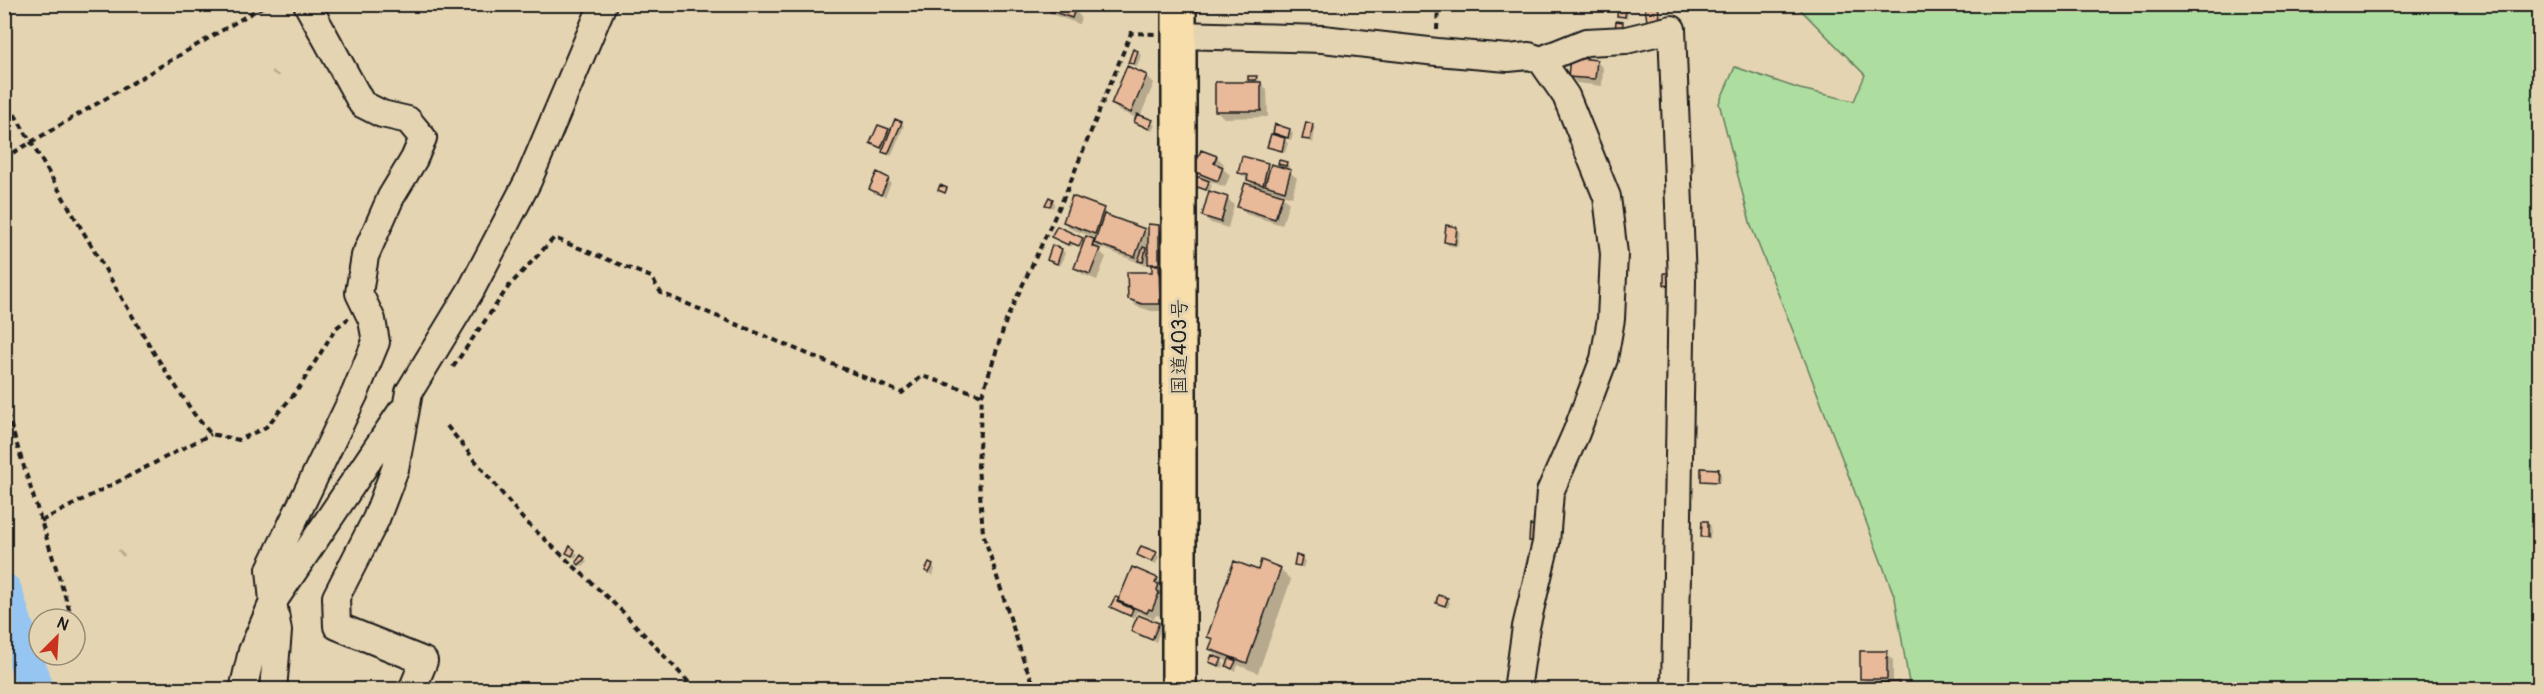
<svg xmlns="http://www.w3.org/2000/svg" width="2544" height="694" viewBox="0 0 2544 694" font-family="Pangolin,'Klee One',sans-serif">
<style>
.green{fill:#adde9f;stroke:#647d5e;stroke-width:1.5}
.shadow{fill:#0003}
.lines{fill:none;stroke-linecap:round;stroke-linejoin:round}
.river{stroke:#97c5f2;stroke-width:36}
.building{fill:#e9ba9a;stroke:#1c1c1c;stroke-width:1.5}
.minor-casing{stroke:#1c1c1c;stroke-width:30}
.highway-casing{stroke:#1c1c1c;stroke-width:38}
.path{stroke:#1c1c1c;stroke-width:4;stroke-dasharray:6 4.5;stroke-linecap:butt}
.minor{stroke:#e5d4b1;stroke-width:26}
.highway{stroke:#f8deab;stroke-width:33}
.labels{text-anchor:middle;stroke-width:6;stroke-linejoin:round;paint-order:stroke}
.street-label{font-size:20px;fill:#1c1c1c;stroke:#e5d4b1}
</style>
<rect width="100%" height="100%" fill="#e5d4b1"/>
<filter id="ink" filterUnits="userSpaceOnUse"><feTurbulence type="fractalNoise" baseFrequency=".0167" numOctaves="2"/><feDisplacementMap in="SourceGraphic" scale="12" xChannelSelector="R" yChannelSelector="G"/><feConvolveMatrix kernelMatrix="1 2 1 2 8 2 1 2 1" color-interpolation-filters="sRGB"/></filter>
<g filter="url(#ink)">
<path class="green" d="M1796,5H2539V689H1910L1895,598L1807,366L1751,226L1719,103L1735,67L1800,89L1854,101L1865,75Z"/>
<path class="shadow" d="M1044,4H1074L1077,7L1075,11L1081,17L1079,24L1051,14L1043,7Z
M1629,4H1664L1656,6L1661,11L1663,21L1652,23L1649,20L1646,7L1634,10Z
M1625,10L1628,14L1627,19L1618,15Z
M1137,52L1141,55L1137,67L1130,62Z
M1596,61L1603,68L1602,86L1577,83L1570,76Z
M272,70L279,75L278,77L271,72Z
M1146,76L1154,83L1140,117L1155,125L1152,131L1139,125L1135,122L1137,118L1119,111L1112,104Z
M1256,77L1267,90L1268,117L1224,118L1217,111L1254,83L1250,79Z
M901,123L904,126L891,156L872,143L888,130L891,133Z
M1312,125L1315,128L1313,143L1304,138Z
M1290,130L1293,134L1291,140L1282,137L1288,143L1285,153L1269,146L1281,139L1274,132Z
M1202,152L1217,157L1224,164L1222,168L1230,175L1225,187L1206,180L1212,185L1209,192L1194,185L1204,181L1195,171Z
M1687,159L1695,162L1694,171H1690Z
M1286,163L1289,166L1288,171L1297,178L1292,197L1279,193L1289,203L1282,225L1246,214L1239,207L1256,188L1240,172L1267,165L1272,169L1286,170L1280,164Z
M888,180L891,183L885,197L871,189Z
M1227,198L1234,205L1228,228L1211,223L1203,216Z
M1052,200L1055,203L1053,208L1047,204Z
M1103,209L1109,218L1144,230L1149,235L1158,226L1162,230L1161,267H1159L1166,274V311H1151L1136,306L1129,298L1154,273L1152,266L1147,261L1146,265L1142,264L1100,247L1099,251L1106,257L1097,280L1082,274L1075,267L1083,248L1073,244L1071,247L1053,237L1082,239L1085,242L1093,240L1096,243L1097,238L1071,229L1064,222Z
M1457,229L1460,232L1457,247L1448,245L1445,242Z
M1062,250L1065,253L1060,266L1048,259Z
M1718,470L1721,474V481L1702,480Z
M1707,522L1711,526L1710,540L1703,537Z
M119,549L125,555L123,557L118,551Z
M570,549L578,554L575,558L571,556Z
M1156,554L1159,557L1156,564L1139,555Z
M582,557L587,562L583,567L578,562Z
M1301,558L1305,561L1303,568L1296,564Z
M932,566L935,569L933,576L927,571Z
M1280,569L1291,580L1258,673L1238,665L1236,671L1231,669L1228,666L1230,662L1222,659L1211,649L1214,641L1209,636Z
M1157,579L1164,586L1162,590L1165,593L1166,601L1159,616L1156,615L1154,619L1137,612L1134,618L1112,607L1118,599L1120,601Z
M1447,599L1450,602L1448,608L1437,602Z
M1158,625L1161,628L1156,642L1133,631Z
M1886,652L1893,660V683H1898L1905,690H1807L1868,685L1862,678Z
M1221,661L1224,664L1223,668L1211,662Z"/>
<g class="lines">
<path class="river" d="M4,591L36,690"/>
</g>
<path class="building" d="M1043,4H1068L1075,9L1072,18L1042,8Z
M1658,6L1660,19L1647,21L1645,8Z
M1618,8L1626,9L1625,17L1617,16Z
M1616,21L1623,22L1622,31H1615Z
M1133,49L1138,51L1134,64L1128,63Z
M1570,57L1597,60L1595,79L1568,77Z
M1127,66L1147,75L1131,113L1111,104Z
M1248,76H1257L1256,80H1248Z
M1215,82H1261V111H1215Z
M1137,114L1153,120L1149,129L1134,122Z
M895,119L902,122L888,154L882,152Z
M1306,122L1313,124L1310,140L1302,139Z
M1275,124L1290,129L1288,138L1273,133Z
M878,125L889,129L881,148L870,143Z
M1271,134L1285,138L1282,151L1267,147Z
M1201,150L1217,156L1214,163L1223,167L1218,181L1193,171Z
M1242,156L1268,163L1263,185L1247,180L1248,175L1238,173Z
M1279,160L1287,162L1286,166L1278,164Z
M1271,164L1291,170L1285,191L1265,185Z
M877,172L889,178L881,195L869,189Z
M1196,176L1209,181L1206,190L1192,185Z
M1245,183L1283,195L1275,219L1237,207Z
M940,185L947,188L945,193L938,190Z
M1209,191L1228,197L1221,222L1202,216Z
M1072,196L1104,208L1095,234L1063,222Z
M1049,197L1053,199L1050,206L1045,205Z
M1104,214L1145,229L1135,257L1094,243Z
M1148,224L1159,225V264H1148Z
M1446,225L1457,227L1455,244L1444,242Z
M1057,226L1083,238L1079,246L1069,242L1068,245L1051,237Z
M1086,236L1094,239L1092,246L1100,249L1090,274L1074,268Z
M1052,245L1062,249L1057,264L1047,260Z
M1143,247L1146,248L1143,262L1138,261Z
M1152,265H1159L1160,304H1142L1128,299L1127,272H1152Z
M1664,273H1669V286L1664,285Z
M1701,468L1719,469L1718,482L1701,481Z
M1702,521H1708V537H1701Z
M1530,525L1539,526L1537,542L1529,541Z
M570,546L575,550L572,556L566,553Z
M1141,546L1157,552L1152,562L1137,555Z
M581,555L585,558L579,565L576,562Z
M1296,555L1302,557L1300,566L1294,565Z
M1261,560L1281,568L1247,663L1209,649L1213,639L1207,637L1234,561L1258,570Z
M929,563L933,565L929,573L925,571Z
M1132,567L1158,578L1155,583L1159,584L1157,590L1159,593L1152,610L1149,609L1147,613L1118,601Z
M1438,595L1448,598L1445,606L1436,603Z
M1115,597L1119,598L1117,602L1133,609L1130,616L1110,607Z
M1138,615L1159,623L1152,640L1131,631Z
M1860,651H1887V679H1860Z
M1212,655L1222,659L1219,666L1209,662Z
M1230,658L1236,661L1232,669L1226,666Z
M1899,682V690H1805V686Z"/>
<g class="lines">
<defs>
<path id="minor" d="M1179,35L1323,39L1437,52L1508,58L1529,56L1541,60L1586,42L1626,40L1672,29L1682,281L1675,690
M243,690L252,651L273,602L401,412
M273,690L278,631L273,602L270,569L355,393L376,342L372,320L359,293L365,256L391,197L414,159L423,138L408,120L382,114L362,104L307,4
M412,690L424,661L337,626L336,597L376,519L395,469L409,392L471,290L528,181L603,4
M1517,690L1526,627L1546,543L1550,492L1576,433L1604,359L1611,319L1614,254L1607,197L1566,96L1541,60"/>
<path id="highway" d="M1179,4V690"/>
</defs>
<use href="#minor" class="minor-casing"/>
<use href="#highway" class="highway-casing"/>
<path class="path" d="M1437,30L1438,4
M4,96L154,353L194,414L211,434L239,440L266,427L297,391L336,328L349,318
M4,158L267,4
M453,367L509,286L554,238L651,277L661,293L902,393L922,376L982,395
M4,404L72,618
M447,426L523,519L623,612L696,690
M41,521L211,434
M1037,690L1025,665L983,533L978,466L982,395L1007,318L1065,195L1131,33L1155,34"/>
<use href="#minor" class="minor"/>
<use href="#highway" class="highway"/>
</g>
</g>
<g class="labels">
<g class="street-label">
<text transform="translate(1179 347) rotate(-90)" y="7">国道403号</text>
</g>
</g>
<rect width="2544" height="694" fill="none" stroke="#e5d4b1" stroke-width="24"/>
<rect x="12" y="12" width="2520" height="670" fill="none" stroke="#1c1c1c" stroke-width="2" filter="url(#ink)"/>
<g transform="translate(57 637) rotate(24)"><circle r="28" fill="#e5d4b1" stroke="#958a75" stroke-width="1.5"/>
<path d="M0-4.5L10 22L0 15L-10 22Z" fill="#c8321e"/>
<text y="-9" font-size="16" font-weight="bold" text-anchor="middle" fill="#1c1c1c">N</text>
</g>
</svg>
